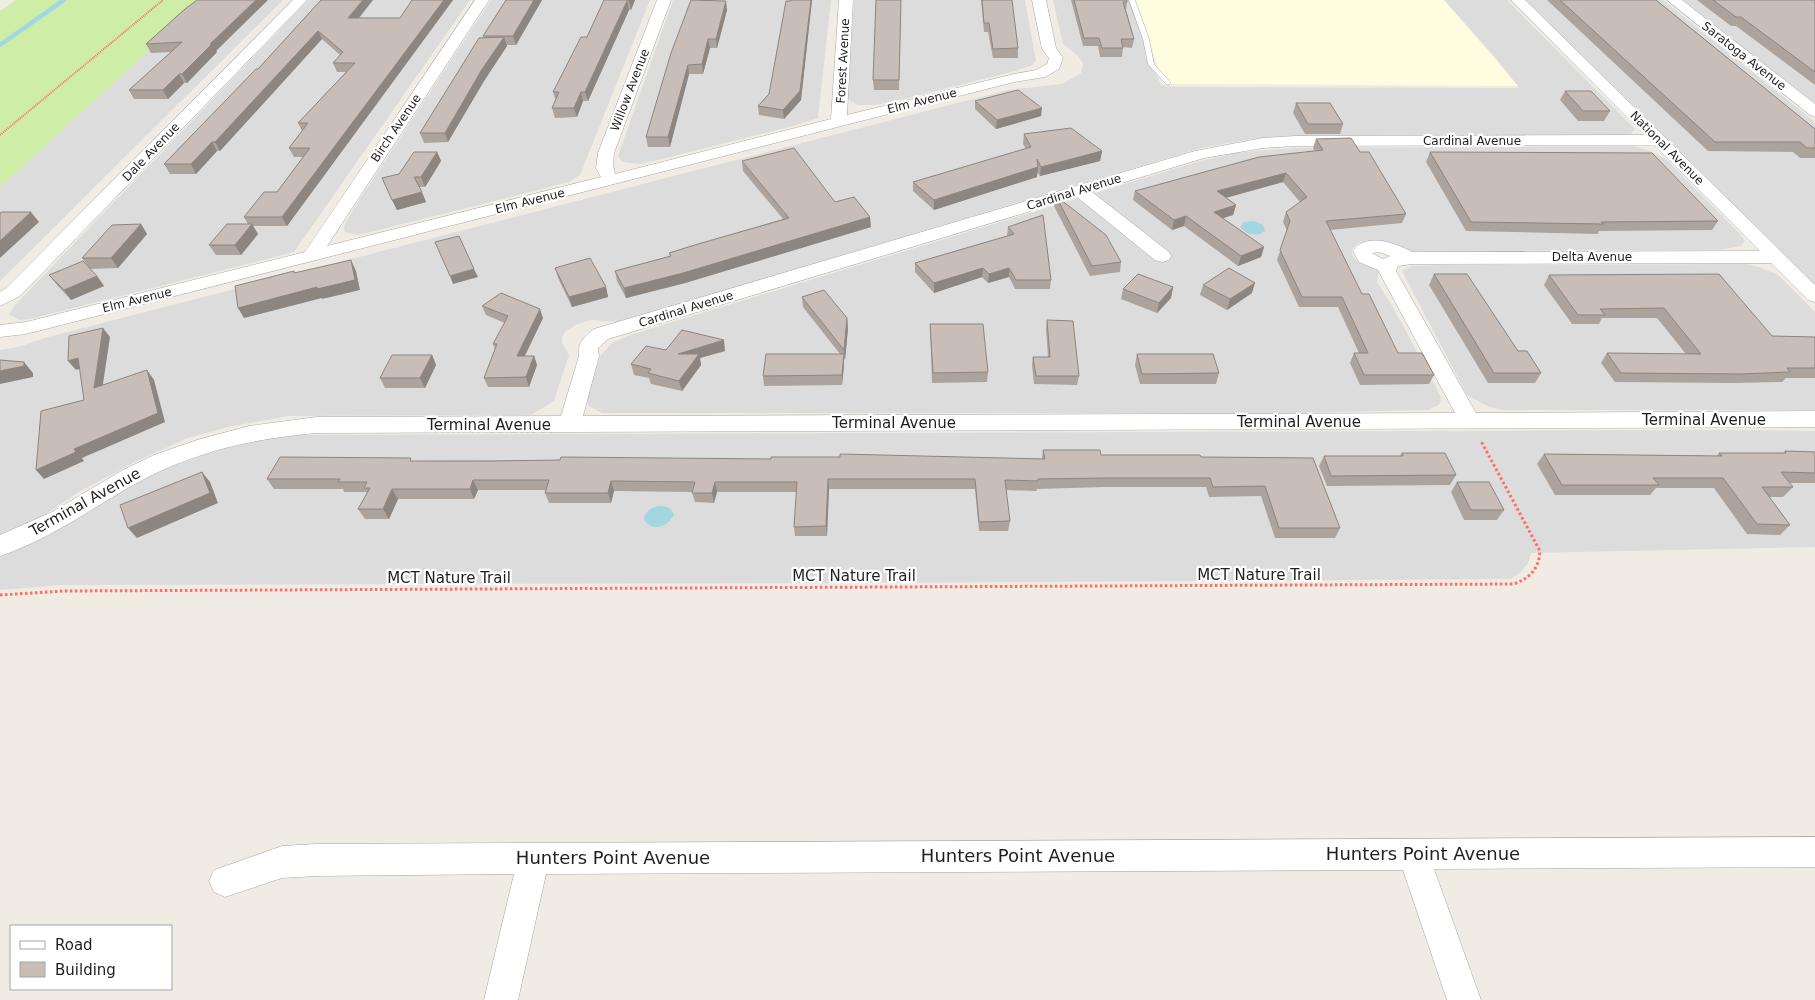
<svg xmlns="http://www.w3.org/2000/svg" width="1815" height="1000" viewBox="0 0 1815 1000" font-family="'DejaVu Sans',sans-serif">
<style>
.residential{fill:#dddcdc}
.education{fill:#fffddf}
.grass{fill:#ceeda7}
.water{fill:#a2d6e1}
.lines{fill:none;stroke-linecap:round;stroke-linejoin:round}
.stream{stroke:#a2d6e1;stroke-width:4.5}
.lane-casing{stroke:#a6a6a6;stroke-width:1}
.street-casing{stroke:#a6a6a6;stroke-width:1}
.path-far1{stroke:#ff6d67;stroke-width:2;stroke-dasharray:1 1;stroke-linecap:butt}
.path{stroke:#ff6d67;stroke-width:3;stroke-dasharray:2.5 2.5;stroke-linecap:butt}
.lane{fill:#fff;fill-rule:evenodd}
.street{fill:#fff;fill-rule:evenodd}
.wall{fill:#aca39d}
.shaded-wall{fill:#8c8580}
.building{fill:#c8beb7;stroke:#8c8580}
.labels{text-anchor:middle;stroke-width:4.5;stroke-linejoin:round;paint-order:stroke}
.far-street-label{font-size:12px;fill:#1f1f1f;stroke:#fff}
.street-label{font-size:15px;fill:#1f1f1f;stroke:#fff}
.near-street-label{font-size:18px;fill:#1f1f1f;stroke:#fff}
</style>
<rect width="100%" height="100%" fill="#f0ece4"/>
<path class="residential" d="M204,0H283L0,281V187Z
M308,0H470L294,252L30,319L19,320L9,314L15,305Z
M491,0H650L580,175L569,182L367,233L357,235L345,232L344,226L361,197Z
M673,0H831L818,118L793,126L658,160L639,164L622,162L618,156Z
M854,0H1025L1036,61L1032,65L1015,71L904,99L876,105H857L848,99Z
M1053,0H1130L1144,39L1149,65L1157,76L1161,85L1176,87L1519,88L1495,57L1444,0H1507L1635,129L1631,134L1627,135L1289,136L1252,139L1201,148L618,322L590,320L576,325L565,332L562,338V343L569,355L554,401L531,415L288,416L228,427L188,438L137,461L77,493L42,517L0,535V350L18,347L48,337L1008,90L1062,84L1081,73L1083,63L1077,55L1063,44Z
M1524,0H1663L1815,122V286Z
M1681,0H1815V105Z
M1632,146L1648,150L1666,159L1743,237L1744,242L1741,246L1718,250L1403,251L1370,243H1359L1352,249V255L1356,260L1379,269L1377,282L1394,309L1437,389L1441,398L1439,405L1427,410L1290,413H602L589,406L586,399L601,355L612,343L630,335L1200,161L1235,153L1293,148Z
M1745,264L1759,267L1778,275L1815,312V410H1502L1489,407L1467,395L1402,271L1412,266L1442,265Z
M1722,430L1815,431V547L1531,553L1528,563L1521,572L1511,579L854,583L60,585L0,590V557L57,530L128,486L152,474L205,454L262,439L300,435Z"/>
<path class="education" d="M1134,0H1444L1518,86L1164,84Z"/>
<path class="grass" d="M16,0H204L0,187V11Z"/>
<path class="water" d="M1254,221L1263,225L1265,231C1257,237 1246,235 1240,227L1244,222Z
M658,506C666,506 670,507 674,514C669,527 651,533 644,519C646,511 650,508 658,506Z"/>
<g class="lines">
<path class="stream" d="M0,45L64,0"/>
<defs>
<path id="lane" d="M1129,0H1135L1149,39L1154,64L1170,82V84H1166L1148,64L1143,39Z"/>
<path id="street" d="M293,0H307L20,296L0,306V292L6,288Z
M475,0H489L327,246L601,177L596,168L598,153L657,0H671L614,153L613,164L615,174L831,119L839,0H853L847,115L1014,74L1036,70L1047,64L1049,58L1042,49L1032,0H1046L1056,48L1063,58L1059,69L1045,77L1014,82L26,334L0,337V325L26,322L305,252Z
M1511,0H1525L1815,285V302L1808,300L1771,263L1412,264L1398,266L1396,271L1476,413L1815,411V427L317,433C258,438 201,450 148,477C98,503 54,538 0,556V535L52,512L123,470L154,455L197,440L249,426L317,417L561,416L579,356C577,343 584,337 594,329L1195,151L1263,138L1296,136L1645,135ZM1654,145L1760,251L1412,252C1396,243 1366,232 1353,251L1359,262L1378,270L1455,413L583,416L599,356L598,348L608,339L1077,197L1155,260L1162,262L1169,260L1171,256L1169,252L1092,192L1204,158L1263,148L1296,146ZM1379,252L1390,256L1383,259L1372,253Z
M1667,0H1682L1815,104V117L1810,115Z
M1815,837V867L1434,869L1481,1000H1447L1403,870L546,874L518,1000H484L514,874L316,876L282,878L225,897L214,892L209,881L214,870L282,846L316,844Z"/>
</defs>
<use href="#lane" class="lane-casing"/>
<use href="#street" class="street-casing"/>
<path class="path-far1" d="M0,135L163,0"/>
<path class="path" d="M0,595L64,591L1514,584C1530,578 1539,569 1540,551L1481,441"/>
<use href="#lane" class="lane"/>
<use href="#street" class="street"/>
</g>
<path class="wall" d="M321,0L359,18H400L412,0H453L287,226H253L258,234L241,255H216L209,245L248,224L244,217L277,192L303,157H294L289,148L302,131L298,123L346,72H337L333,63L340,55L322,39L220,151H217L196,174H170L164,164L258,69Z
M506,0H542L516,45H507V46L484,81L448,142L424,143L420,133L484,37L483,36Z
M604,0H635L631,10H629L588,101H583L577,117L555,118L552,108L556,101L553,92L587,37Z
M791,0H812L801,100L784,119L759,115L758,106L769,94Z
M901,0L899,90H874L873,80Z
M981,0H1012L1018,48V58H993L988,32H984Z
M1071,0H1127V2L1126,10L1134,39L1132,48L1123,47L1122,57H1100L1098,46H1083Z
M1547,0H1656L1815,129V158H1800L1793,152L1708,151Z
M1697,0H1815V85L1736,26H1731Z
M719,1L727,10L717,48H710L703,74H689L670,147H648L646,137Z
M185,9L217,52L187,83H184L168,99H134L129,90L171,52L151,53L146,44Z
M1565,91L1610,111L1604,121H1578L1560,100Z
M975,101L1041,116L996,129L975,109Z
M1296,103L1343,124L1340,134H1305L1293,113Z
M1024,134L1102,151L1100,161L1040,176L1037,172V177L934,210L913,191V182L1026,149L1023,144Z
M1316,139L1360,152L1406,214L1402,223L1330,230L1362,294L1398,353L1434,375L1429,384L1360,385L1350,363L1354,353H1359L1338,307H1299L1277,260L1287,231L1283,222L1286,212L1300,202L1283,182L1226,198L1236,205L1233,215L1222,218L1264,247L1261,257L1238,266L1184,226L1172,230L1133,200L1135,191L1315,151L1313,148Z
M437,152L441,161L425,187H419L426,202L397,210L382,178L399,174Z
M1430,152L1718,221L1712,230L1599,231L1598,234L1466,231L1426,162Z
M742,161L835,202L871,227L685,283L626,298L617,281L615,271L670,256L669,253L783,219L743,171Z
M1056,196L1121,262L1120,272L1090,276L1054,206Z
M1043,215L1051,280L1050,289H1015L1009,277L988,283L982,277L934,293L915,272V263L1007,236L1008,227Z
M141,224L147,234L118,268L90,269L97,276L104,286L71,300L57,285L49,275L87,265L82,258Z
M555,268L606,287L608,297L572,307L558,278Z
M1434,274L1541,373L1535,383H1488L1429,285Z
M1549,275L1772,336L1815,337V378H1786L1782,382L1733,383L1615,382L1601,363L1607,353L1686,354L1657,318H1602L1599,324H1572L1544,285Z
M1203,285L1252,293L1227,310L1200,295Z
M1173,287L1171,298L1157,313L1121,299L1123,289Z
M802,297L847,318L848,328L845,360L844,359V365L842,385L764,386L763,376L840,354L803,307Z
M482,306L543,318L525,356H534L537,365L529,387H488L484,378L495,349L493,344L505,323L486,315Z
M1047,320L1079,376L1077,385L1034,384L1032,365L1033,357H1048L1046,329Z
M930,324L988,372L987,382L932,383Z
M666,350L725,351L700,358L701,365L682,391L651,384L649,378L634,375L631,364Z
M1137,354L1219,373L1216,384H1140L1135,365Z
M432,355L436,365L425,388H385L380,378Z
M1043,450L1101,455L1201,457L1313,458L1340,528L1335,538H1275L1261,496L1209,497L1206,487H1103L1037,489L1036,491L1006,490L1010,521L1008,531H979L975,489H829L827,536H795L794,527L797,492H717L714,503L695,502L692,492L614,491L611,503H549L545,493L546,490H478L474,499H398L389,519H365L358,509L367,493L366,492H344L343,489H274L267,479L413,461L1042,459Z
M1785,451L1815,452V483H1789L1793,487L1783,497H1769L1790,525L1780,535L1747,534L1714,488H1656L1650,495H1555L1537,464L1544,454L1717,456L1719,453H1783Z
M1402,453L1456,475L1450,485L1327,486L1319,466L1324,456H1400Z
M1457,482L1504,510L1497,520H1464L1451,492Z"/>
<path class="shaded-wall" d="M256,0H268L216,51L217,52L187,83L182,74L210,44Z
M363,0H373L352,27L348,18Z
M444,0H453L287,226L282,217Z
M534,0H542L516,45L513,36Z
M629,0H635L631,10L629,1Z
M811,0H812L801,100L784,119L783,110Z
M627,1L629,10L588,101L585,92Z
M726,1L727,10L717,48L716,39Z
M318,31L322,39L220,151L215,142Z
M504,37L507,46L484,81L448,142L445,133L481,71Z
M708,39L710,48L703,74L702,64Z
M688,65L689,74L670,147L668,137Z
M179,74L184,83L168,99L163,90Z
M581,92L583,101L577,117L574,108Z
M1042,108L1041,116L996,129L997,120Z
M212,142L217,151L196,174L191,164Z
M1102,151L1100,161L1040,176L1041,167Z
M437,152L441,161L425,187L421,177Z
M1038,167L1037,177L934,210V200Z
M1286,173L1283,182L1214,201L1217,191Z
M422,192L426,202L397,210L392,200Z
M1236,205L1233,215L1211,222L1214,212Z
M31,212L39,222L0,258V241Z
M1186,216L1184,226L1172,230L1174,220Z
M870,217L871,227L685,283L626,298L624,288Z
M141,224L147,234L118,268L111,258Z
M252,224L258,234L241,255L235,245Z
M1264,247L1261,257L1238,266L1241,256Z
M351,260L356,271L360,290L322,299V298L244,318L238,308Z
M983,268L982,277L934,293V283Z
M1009,268V277L988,283L989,274Z
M474,269L478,277L453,284L450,276Z
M97,276L104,286L71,300L64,290Z
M1255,283L1252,293L1227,310L1230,299Z
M606,287L608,297L572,307L569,297Z
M1173,287L1171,298L1157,313L1159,303Z
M540,309L543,318L520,365L517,356Z
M847,318L848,328L845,360L844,350Z
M103,328L110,337L101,397L94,388Z
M724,340L725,351L700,358L701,365L682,391L679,381L678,354Z
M844,354V365L842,385V375Z
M432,355L436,365L425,388L420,378Z
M534,356L537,365L529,387L526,377Z
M78,358L85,367L76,370L68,361Z
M24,362L33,373V377L0,384V371Z
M147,370L154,380L165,422L82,458L84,461L44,479L36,470L74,449Z
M202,472L210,482L218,503L137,538L128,528Z
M828,479L829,489L827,536L826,526Z
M473,480L478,490L474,499L470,489Z
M611,481L614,491L611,503L608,493Z
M715,482L717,492L714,503L712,493Z
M392,489L398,499L389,519L383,509Z"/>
<path class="building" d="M197,0H256L210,44H212L182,74H179L163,90H129L182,42L146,44L185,9Z
M321,0H363L348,18H400L412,0H444L282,217H244L264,192H277L310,148H289L308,123H298L355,63H333L343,52L318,31L215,142H212L191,164H164L256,69H258Z
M506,0H534L513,36H483Z
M604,0H629L627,1L585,92H581L574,108H552L559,92H553L581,37H587Z
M691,0L726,1L716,39H708L702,64L688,65L668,137H646L671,53Z
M791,0H811L800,91L783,110L758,106L769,94L786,1H791Z
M876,0H901L899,80H873Z
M982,0H1012L1018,48L993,49L989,23H984Z
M1074,0H1127V2H1123L1134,39H1121L1123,48H1102L1099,38H1084Z
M1560,0H1656L1815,129V148H1807L1800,142H1715Z
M1713,0H1815V72L1741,17H1736Z
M504,37L481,71L445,133H420L479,38Z
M1018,90L1042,108L997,120L975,101Z
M1565,91H1591L1610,111H1583Z
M1296,103H1330L1343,124H1308Z
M1071,128L1102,151L1041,167L1037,159L1038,167L934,200L913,182L1031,147L1024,134Z
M1351,138L1360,152H1369L1406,214L1326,221L1362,294H1369L1398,353H1422L1434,375H1364L1354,353H1368L1342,297H1302L1280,250L1290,221L1286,212L1307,197L1286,173L1217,191L1236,205L1214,212L1264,247L1241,256L1186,216L1174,220L1135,191L1259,157L1323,150L1316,139Z
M794,148L835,202L854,197L870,217L683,273L624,288L615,271L671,256L669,253L698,244L789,218L742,161Z
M414,152H437L421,177H414L422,192L392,200L382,178L399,174Z
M1430,152L1652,153L1718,221L1601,222L1604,224L1471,222Z
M1056,196L1106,235L1121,262L1092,266Z
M2,212H31L0,241V213Z
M1043,215L1051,280H1016L1009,268L989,274L983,268L934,283L915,263L1014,234L1008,227Z
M141,224L111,258H82L112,225Z
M227,224H252L235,245H209Z
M459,236L474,269L450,276L435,242Z
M590,258L606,287L569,297L555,268Z
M351,260L355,280L317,289V287L238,308L235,286L294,271V273Z
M83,261L97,276L64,290L49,275Z
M1229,268L1255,283L1230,299L1203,285Z
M1138,274L1173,287L1159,303L1123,289Z
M1434,274H1467L1518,351H1527L1541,373H1494Z
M1719,274L1772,336L1815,337V368H1787L1790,372L1741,374L1621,373L1607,353L1701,354L1664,308L1600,309L1605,315H1578L1549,275Z
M824,290L847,318L844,350L802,297Z
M501,293L540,309L517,356H534L526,377L484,378L497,344H493L508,316L482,306Z
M1047,320L1073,321L1079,376H1036L1033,357H1050Z
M930,324H983L988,372L933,373Z
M103,328L94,388L147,370L158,413L74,449L76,452L36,470L41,411L84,400L78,358L68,361L69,336Z
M682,330L724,340L678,354H699L679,381L648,373L651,369L631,364L646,346L666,350Z
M766,354H844L842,375L763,376Z
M1137,354H1213L1219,373L1142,374Z
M392,355H432L420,378H380Z
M0,360L24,362V366L0,371Z
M1043,450H1100L1101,455H1200L1201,457L1313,458L1340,528H1279L1265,486L1213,487L1210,478H1105L1038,479V481L1005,480L1010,521L979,522L975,479H828L826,526L794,527L797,482H715L712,493H692L695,482L611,481L608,493H545L549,480H473L470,489H392L383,509H358L370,488H364L367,482H338L340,479H267L280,457L411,458L410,461H492L560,460L561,457L771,459V457H840V454L1045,459Z
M1785,451L1815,452V473L1781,472L1793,487H1762L1790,525L1757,524L1723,478H1653L1659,485H1562L1544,454L1722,456L1719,453H1786Z
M1402,453H1445L1456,475L1331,476L1324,456H1403Z
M202,472L210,493L128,528L120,505Z
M1457,482H1489L1504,510H1471Z"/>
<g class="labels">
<g class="far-street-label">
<text transform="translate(1744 56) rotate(38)" y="4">Saratoga Avenue</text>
<text transform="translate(843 61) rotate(-87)" y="4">Forest Avenue</text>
<text transform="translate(630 90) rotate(-69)" y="4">Willow Avenue</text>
<text transform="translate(922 101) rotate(-14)" y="4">Elm Avenue</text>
<text transform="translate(396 128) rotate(-56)" y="4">Birch Avenue</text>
<text x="1472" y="145">Cardinal Avenue</text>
<text transform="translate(1667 148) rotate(45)" y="4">National Avenue</text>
<text transform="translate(151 152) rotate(-46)" y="4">Dale Avenue</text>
<text transform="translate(1074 192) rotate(-17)" y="4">Cardinal Avenue</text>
<text transform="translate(530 201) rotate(-14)" y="4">Elm Avenue</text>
<text x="1592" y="261">Delta Avenue</text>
<text transform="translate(137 300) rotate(-14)" y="4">Elm Avenue</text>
<text transform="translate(686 309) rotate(-17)" y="4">Cardinal Avenue</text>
</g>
<g class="street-label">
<text x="1704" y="425">Terminal Avenue</text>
<text x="1299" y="427">Terminal Avenue</text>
<text x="894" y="428">Terminal Avenue</text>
<text x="489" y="430">Terminal Avenue</text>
<text transform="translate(85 502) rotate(-29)" y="5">Terminal Avenue</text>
<text x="1259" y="580">MCT Nature Trail</text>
<text x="854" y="581">MCT Nature Trail</text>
<text x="449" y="583">MCT Nature Trail</text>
</g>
<g class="near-street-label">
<text x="1423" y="860">Hunters Point Avenue</text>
<text x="1018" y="862">Hunters Point Avenue</text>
<text x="613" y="864">Hunters Point Avenue</text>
</g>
</g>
<rect x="10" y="925" width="162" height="65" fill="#ffffff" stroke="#a5a5a5"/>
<rect x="20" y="941" width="25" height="8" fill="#ffffff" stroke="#a5a5a5"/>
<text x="55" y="950" font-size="15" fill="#1f1f1f">Road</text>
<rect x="20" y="962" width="25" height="15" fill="#c8beb7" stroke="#a5a5a5"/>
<text x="55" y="975" font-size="15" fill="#1f1f1f">Building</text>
</svg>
